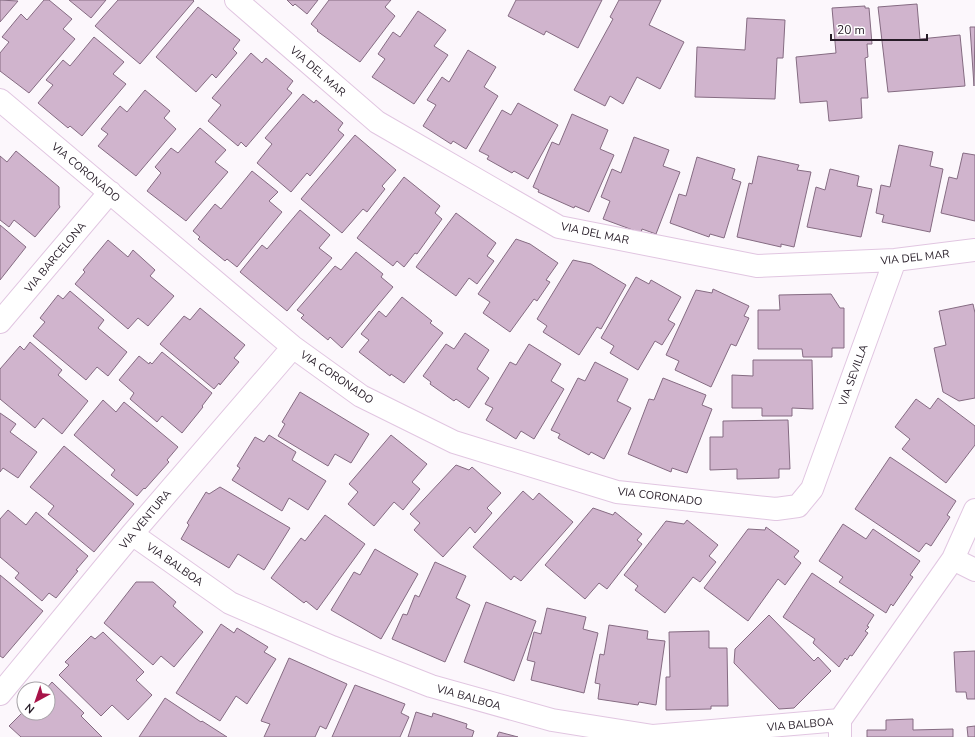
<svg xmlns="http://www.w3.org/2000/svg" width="975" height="737" viewBox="0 0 975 737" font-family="'Nunito Sans',sans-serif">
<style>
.building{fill:#d0b4cd;stroke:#856b82}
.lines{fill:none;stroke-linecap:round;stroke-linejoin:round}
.minor-casing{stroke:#e1c6e1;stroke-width:24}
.minor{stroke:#fff;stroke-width:22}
.labels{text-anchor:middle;stroke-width:3.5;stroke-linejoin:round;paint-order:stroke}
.street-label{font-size:11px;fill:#261c27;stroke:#fff}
</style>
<rect width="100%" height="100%" fill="#fcf7fc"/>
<path class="building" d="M0,0L18,1L0,22Z
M44,0H49L72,19L63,29L75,39L29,93L0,71V53L9,42L2,37L21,14L27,20Z
M69,0H106L91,18Z
M118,0H193L194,1L140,64L95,26Z
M287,0H318L307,14L295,4L293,6Z
M329,0H391L385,7L395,16L360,62L317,31L318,30L311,24Z
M516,0H602L578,48L546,31L544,35L508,16Z
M619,0H661L649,25L684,42L660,89L637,77L623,104L610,96L605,106L574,90L613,19L610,17Z
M917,4L920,39L960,35L965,86L888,92L878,7Z
M865,6V8H869L872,44H867L868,57L865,58L868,98H861L862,118L829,121L827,101L800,103L796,57L836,53L832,8Z
M198,7L240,40L233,49L237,53L216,78L212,74L196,92L156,57Z
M418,11L446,30L434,46L448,55L414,104L372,77L385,59L378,54L393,32L400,37Z
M747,18L785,20L783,58H777L775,99L695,97L697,47L745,50Z
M970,27H975L974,86Z
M94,37L124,62L113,74L126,84L82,136L70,126L68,128L38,103L53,85L46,80L63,60L70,66Z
M468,50L496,67L484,87L498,96L466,149L453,141L451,144L423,126L436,105L427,100L442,77L449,82Z
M251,53L262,63L266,58L293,81L287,89L292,93L246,147L241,142L238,146L208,121L221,105L212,98Z
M145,90L170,111L164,118L176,129L136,176L98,146L108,134L101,129L120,106L127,112Z
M303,94L314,103L316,100L343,123L338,130L344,135L310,176L307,173L291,192L257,163L272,144L265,138Z
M518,103L558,125L528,179L514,171L512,173L487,159L489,156L479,151L502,110L511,115Z
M572,114L608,130L600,149L614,155L589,212L575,206L574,208L538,192L539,190L533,187L552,142L559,145Z
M200,128L226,150L215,162L228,172L186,221L147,191L161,173L155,167L171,148L178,153Z
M355,135L396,170L382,186L385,189L367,212L363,209L342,233L301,199Z
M634,137L669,150L663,166L680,172L656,234L642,229L641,233L603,219L610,201L601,197L612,169L621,173Z
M899,145L933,152L930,166L943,169L930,232L882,222L884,215L876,213L881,185L890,187Z
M16,151L59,187V205L60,207L35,237L14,220L9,227L0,220V156L7,162Z
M963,153L975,155V221L941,213L949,177L957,179Z
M758,156L799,165L797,170L811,172L794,247L781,244V247L737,237L749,183L752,184Z
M697,157L735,169L732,179L741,182L724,238L710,234L709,237L670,223L679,194L686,196Z
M830,169L859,176L857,186L872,189L861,237L807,227L816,187L825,190Z
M252,171L278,192L269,201L282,212L237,267L227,259L225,261L198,239L200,237L193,231L215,204L221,209Z
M404,177L440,206L435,213L442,219L417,254L415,253L404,267L397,261L393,266L357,238Z
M300,210L330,235L319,248L332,258L287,311L240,272L262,245L267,249Z
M456,213L496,243L487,256L494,261L477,284L469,278L456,296L416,267Z
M0,225L26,247L0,280Z
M516,239L530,244L558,263L546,280L550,282L537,301L534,299L510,332L483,313L490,302L478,294Z
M108,240L128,257L133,250L155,270L150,276L174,296L148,326L138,318L128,329L75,284L85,272L83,270Z
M356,252L383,274L381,277L393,287L342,348L330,337L328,340L301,318L304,315L297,310L335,266L341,270Z
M573,260L591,264L626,285L601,329L597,327L579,355L543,332L547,326L537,319Z
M636,277L649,284L651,280L681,297L668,320L675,324L662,345L655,341L638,370L610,353L614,346L601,338Z
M713,289L749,306L744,316L749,318L736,346L731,344L711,387L675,370L679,361L666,355L696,290L712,293Z
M70,291L104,320L98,328L127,352L108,376L97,367L86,380L33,336L45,322L40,318L58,295L63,299Z
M831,294L840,308H844V348H832V357H803L802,349H758V310H780L779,295Z
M402,297L432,321L430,323L443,333L404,383L391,374L390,376L359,352L369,340L361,334L379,311L386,317Z
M973,304L975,313V398L959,401L943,392L934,348L946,345L939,311Z
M200,308L245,345L234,358L239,362L220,385L219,383L214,389L160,344L184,316L190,320Z
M465,333L489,350L477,369L489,378L469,408L456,399L454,401L430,384L431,382L423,376L446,344L454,349Z
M30,342L62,370L58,375L88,401L62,434L43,418L35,428L0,399V369L20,346L24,350Z
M529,344L561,364L551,381L564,389L534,439L521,431L516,439L486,420L493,408L485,404L510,362L516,365Z
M162,352L212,393L202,406L203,407L182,433L162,416L157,422L130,399L134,393L119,380L139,356L149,364L150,362L152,364Z
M753,360H812L813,409L792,408V416H762V408H732V375L753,376Z
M595,362L628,379L617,401L631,408L604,459L591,452L589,455L558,438L560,434L551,430L578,378L585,381Z
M663,378L706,395L702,405L712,409L687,473L672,468L671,472L628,454L649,399L654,400Z
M300,392L369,434L351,463L335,454L328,466L278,436L285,424L282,422Z
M938,398L975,426V445L946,483L902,449L910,439L895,427L916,399L930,409Z
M103,400L116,412L124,402L178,447L167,460L169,462L145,489L144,488L137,496L111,475L115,470L74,435Z
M0,413L16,424L10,432L37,452L18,478L3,468L0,472Z
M788,420L790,469H779V478L737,479V469L710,470V437H723V421Z
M269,435L296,452L292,460L326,481L308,510L289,498L282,511L232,480L240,468L237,466L255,437L264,442Z
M391,435L427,464L412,482L420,489L403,510L394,502L374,526L348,504L358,492L349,484Z
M64,446L134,504L94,552L48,514L54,506L30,487Z
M890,457L956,501L947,515L950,517L931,546L926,543L919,552L855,509Z
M456,465L469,470L472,467L501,493L487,508L492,513L475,533L470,527L443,557L414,530L420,523L410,514Z
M220,487L290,528L264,570L238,554L229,568L181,539L189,525L187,523L206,492L209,494Z
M523,491L533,500L539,493L573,522L521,581L514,576L511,580L473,547Z
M593,508L613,515L615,512L642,534L637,540L642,544L607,589L599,583L585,599L545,565Z
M8,510L26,525L36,512L88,556L76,570L78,571L56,598L49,593L42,601L15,578L19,573L0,557V519Z
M325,515L365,544L317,610L306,601L304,603L271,578L301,538L305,541Z
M687,520L718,545L709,556L716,562L700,582L693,577L665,613L635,590L638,586L624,575L666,521L684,524Z
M843,524L866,539L873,529L920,561L910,575L913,577L893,606L891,604L886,613L839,582L843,577L819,561Z
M766,527L799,551L794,557L801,563L785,585L778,579L748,621L704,588L748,529L765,530Z
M375,549L418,574L381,639L331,610L354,572L360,575Z
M435,562L466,576L456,598L470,605L445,662L392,639L403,614L407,615L415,595L419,597Z
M812,573L874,615L867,626L869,627L865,631L868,633L852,656L850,655L847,660L845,658L839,667L813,643L815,639L783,617Z
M0,575L43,611L3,658L0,656Z
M136,582H153L176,602L173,606L203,632L174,667L161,656L153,665L104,623Z
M486,602L536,621L514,681L464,662Z
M547,608L586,617L583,629L598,633L584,693L531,680L535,662L527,660L534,632L541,634Z
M769,615L814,661L818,657L831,671L794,708L779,709L734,663L735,649Z
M221,624L234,633L237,628L268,647L264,652L276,659L247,704L236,696L220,721L176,693Z
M609,625L648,631L647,639L665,641L656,705L639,702L638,705L598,699L600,684L595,683L600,654L604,655Z
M709,631V648H727L728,706H711V709L666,710V677H670L669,632Z
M103,632L144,672L136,680L152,695L128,720L112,705L101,716L59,675L69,665L65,662L91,636L95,639Z
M975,651V699H967L966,692H956L954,652Z
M289,658L347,684L326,729L320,726L315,737H264L270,724L261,721Z
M52,682L84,713L81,716L102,737H21L9,726L24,711V713H48V689H46Z
M355,685L405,704L401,713L409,717L400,737H332Z
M165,698L201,722L202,721L227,737H139Z
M416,712L432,717L433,713L467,724L466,728L474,731L472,737H408Z
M913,719V730L953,729V737H867V730H886V720Z
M975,726V737H968L967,727Z
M499,732L518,737H497Z"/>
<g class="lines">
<defs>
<path id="minor" d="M236,0L377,122L559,227L757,266L895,260L975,250
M0,100L293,347L361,396L454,442L617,492L776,509L798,506L812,489L895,260
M0,322L110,192
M132,534L230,603L332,647L431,686L552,720L653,736L840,720
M953,559L975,570
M0,694L132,534L293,347
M840,737V720L953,559L975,510"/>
</defs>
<use href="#minor" class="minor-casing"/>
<use href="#minor" class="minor"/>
</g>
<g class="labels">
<g class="street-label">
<text transform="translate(318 71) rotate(41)" y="4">VIA DEL MAR</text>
<text transform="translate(86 172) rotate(40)" y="4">VIA CORONADO</text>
<text transform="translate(595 233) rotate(12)" y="4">VIA DEL MAR</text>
<text transform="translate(55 257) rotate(-50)" y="4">VIA BARCELONA</text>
<text transform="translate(915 257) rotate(-6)" y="4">VIA DEL MAR</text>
<text transform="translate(853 375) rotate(-70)" y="4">VIA SEVILLA</text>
<text transform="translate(337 377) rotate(34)" y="4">VIA CORONADO</text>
<text transform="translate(660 496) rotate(7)" y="4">VIA CORONADO</text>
<text transform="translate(145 519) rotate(-50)" y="4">VIA VENTURA</text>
<text transform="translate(175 564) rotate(35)" y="4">VIA BALBOA</text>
<text transform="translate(469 697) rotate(16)" y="4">VIA BALBOA</text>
<text transform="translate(800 724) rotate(-5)" y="4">VIA BALBOA</text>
</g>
</g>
<g transform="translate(36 701) rotate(220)"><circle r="19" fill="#ffffff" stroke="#a8a4a9"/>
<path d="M0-3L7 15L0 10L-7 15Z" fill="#a81349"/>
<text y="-6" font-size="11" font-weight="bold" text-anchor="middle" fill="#261c27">N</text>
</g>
<path d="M831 34v6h96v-6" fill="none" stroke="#261c27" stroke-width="2"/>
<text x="837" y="34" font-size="12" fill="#261c27" stroke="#ffffff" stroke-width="3" paint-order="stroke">20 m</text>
</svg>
